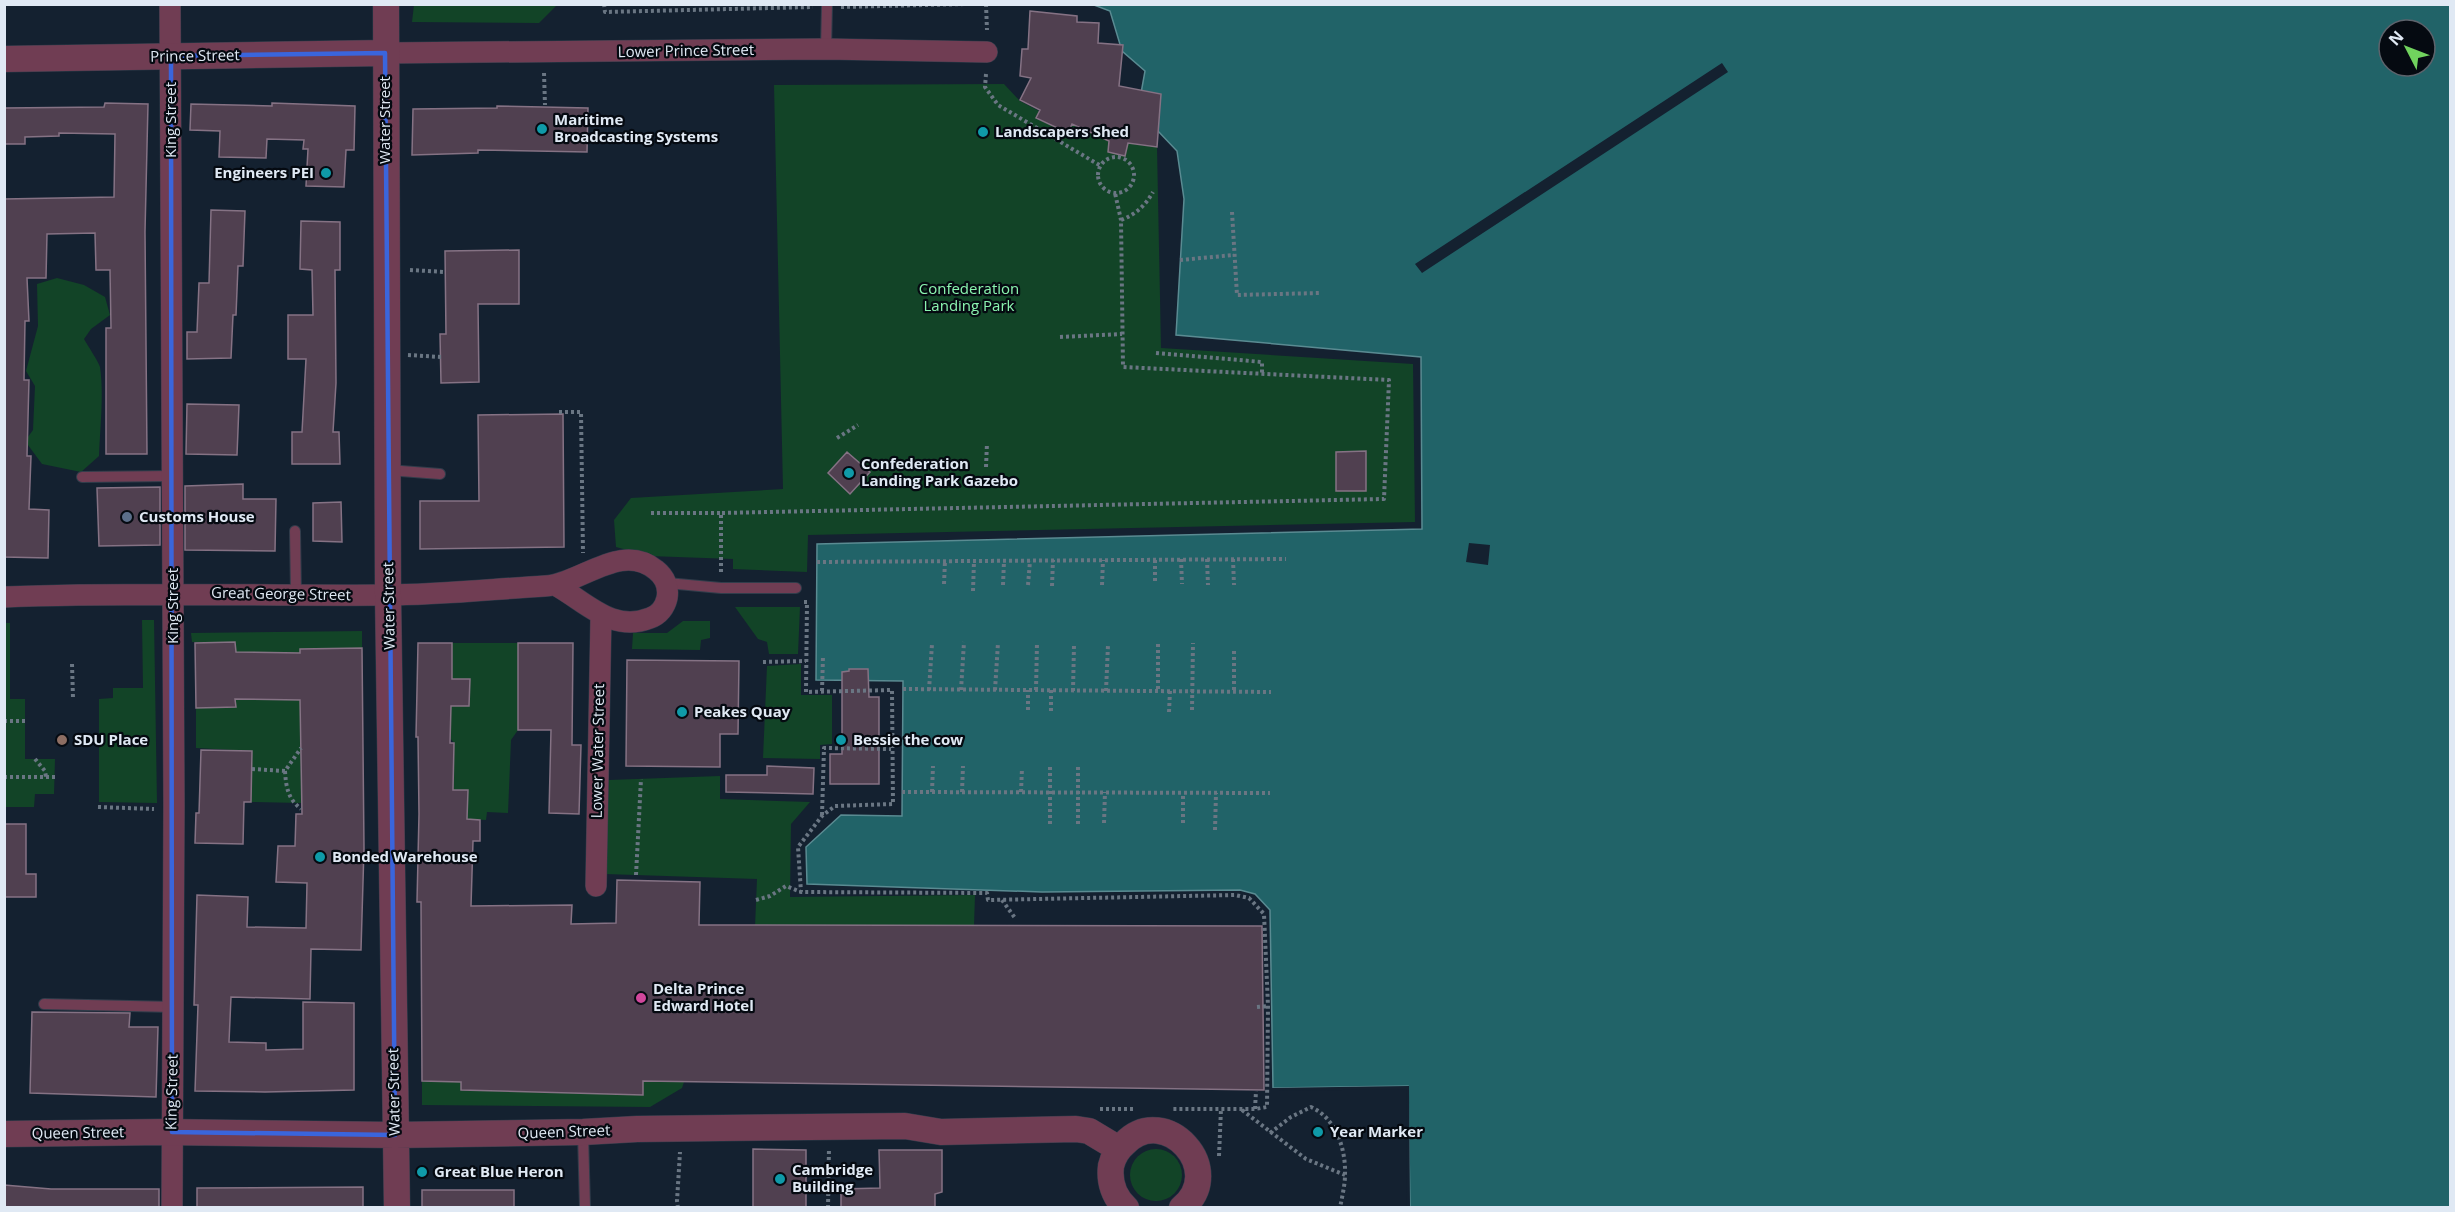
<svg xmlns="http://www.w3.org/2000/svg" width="2455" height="1212" viewBox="0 0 2455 1212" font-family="'Open Sans',sans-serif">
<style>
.green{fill:#124427}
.water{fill:#216368;stroke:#5a8b92;stroke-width:1.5;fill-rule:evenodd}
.pier{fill:#142130}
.building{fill:#504050;stroke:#857284;stroke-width:1.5}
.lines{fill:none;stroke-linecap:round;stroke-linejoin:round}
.service-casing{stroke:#313d4b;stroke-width:12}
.minor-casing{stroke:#313d4b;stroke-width:22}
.tertiary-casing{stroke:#313d4b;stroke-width:27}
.path{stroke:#6a7683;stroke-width:4;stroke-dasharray:3 3;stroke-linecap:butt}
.service{stroke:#703d53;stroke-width:10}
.minor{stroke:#703d53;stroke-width:21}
.tertiary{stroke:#703d53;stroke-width:26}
.marked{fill:none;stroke:#3a65dc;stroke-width:4.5;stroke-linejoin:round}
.culture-dot{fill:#0f9aa8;stroke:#050a11;stroke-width:2}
.service-dot{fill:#5c6f8a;stroke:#050a11;stroke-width:2}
.education-dot{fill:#8d6e63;stroke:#050a11;stroke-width:2}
.hotel-dot{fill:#d1479c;stroke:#050a11;stroke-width:2}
.labels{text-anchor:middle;stroke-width:4.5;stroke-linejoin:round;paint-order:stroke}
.street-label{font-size:15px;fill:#e0e9f4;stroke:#050a11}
.poi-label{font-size:15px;font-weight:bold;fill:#e0e9f4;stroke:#050a11;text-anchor:start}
.park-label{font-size:15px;fill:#8bf5b0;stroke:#050a11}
</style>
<rect width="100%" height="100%" fill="#142130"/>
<path class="green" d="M414,5V4L557,5L539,23L412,22Z
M1004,84L1020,101L1039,111L1036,118L1067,133L1072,124L1109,141L1157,147L1161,348L1413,364L1415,522L808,535L807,572L733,569V559L649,556L616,547L614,520L631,498L783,489L774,85Z
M57,278L84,285L105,297L110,315L91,329L84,339C88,346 98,361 100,367C104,394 100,428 99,456L81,472L42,464L25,441L33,430L35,386L26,371L38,326L37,284Z
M735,607H800L798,654H769L767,642L758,639Z
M142,620H154L157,803L99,802V699L113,698V688H143Z
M683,621H710V638L701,640L700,650L632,649L633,633H667Z
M5,623H10V699H25V759H55L54,794H35L34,807H5Z
M362,631V648L300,650L301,803L251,802L252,751L196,748V708L235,707V699L286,700L287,653L236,652L235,642H192L191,633Z
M452,643H518V730L511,740L508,813L487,812L486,820L466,819L468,790H453L454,743L450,738L451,706L469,705L470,679H452Z
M801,664V695H832V744L820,745V759L763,758L767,666Z
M720,776V799L810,802L791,824L790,897L975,895L974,926L755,927L757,879L605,874L609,780Z
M422,1081L461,1082L462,1090L643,1095V1081L684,1082L682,1088L650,1107L422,1105Z
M1130 1175a26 26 0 1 1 52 0a26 26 0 1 1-52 0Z"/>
<path class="water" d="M1094,5H2450V1207H1410L1408,1086L1273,1088L1270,910L1255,894L1240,890L1042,892L807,884L806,847L841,815L902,816L903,681L816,680L817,544L1422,529L1421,357L1176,335L1184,199L1177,151L1138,110L1145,71L1122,51L1110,11ZM2389,30H2425V66H2389Z"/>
<path class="pier" d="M1722,63L1728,72L1422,273L1415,264Z
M1469,543L1490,545L1488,565L1466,562Z
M1409,1086L1410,1208H1407L1406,1089L1279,1091H1272L1270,1088Z"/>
<path class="building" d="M1030,11L1077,16V22L1099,23L1098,43L1123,45L1119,86L1161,94L1157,147L1128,143L1125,156L1108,152L1109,141L1072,124L1068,133L1036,118L1040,110L1020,100L1031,78L1020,76L1022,49H1028Z
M105,103L148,104L145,232L147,454H106V328H111L110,270H96L95,233L47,234L46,278H27L29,321H25L24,380H29L27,456H31L29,509L49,510L48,558L4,557V199L114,197L115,134L59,133V136L25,137V144H4V108L104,107Z
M272,103L355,106L354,150H346L344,187L306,186L308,149H303L304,140L267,139L266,158L219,157L220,131L190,130L191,104L272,106Z
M497,106L588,108L587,152L478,150V153L412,155L413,109L497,108Z
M211,210L245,211L243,266H238L236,315H233L231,358L187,359V332H197L199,283H209Z
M301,221L340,222V270H335L336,383L333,432H339L340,464H292V432H302L306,359H288V315H313L312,270L300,269Z
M519,250V304H478L479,382L441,383L440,334H446L445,251Z
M187,404L239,405L237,455L186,454Z
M563,414L564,547L420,549V501H479L478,415Z
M1366,451V491H1336V452Z
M847,452L870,472L850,494L828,473Z
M243,484V499H276L275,551L185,550V486Z
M160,487V545L99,546L97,488Z
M341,502L342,542L313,541V503Z
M235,642L236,652L300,653V649L362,648L364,848L361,950L311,949L310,999L231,997L229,1042L266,1043V1050L303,1049V1002L354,1003V1090L265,1092L195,1091L198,1005H194L197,895L248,897L247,927L306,928L307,883L276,882L278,846H295L296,814H302L300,700L235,699L236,707L196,708L195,643Z
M418,643H452V679H470L469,706H451L450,743H454L453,790H468L467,819L480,820V841H473L471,906L572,905L571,924L616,923L617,880L700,882L699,925L1262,926L1264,1090L643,1081V1095L461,1090V1082L422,1081L421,902H417L419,814L418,737H416Z
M518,643H573L572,745H581L579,814L549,813L551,730H518Z
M627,660L739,661L738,734H720V767L626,766Z
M849,669H868L869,697H879V784H830V754H842V672L849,671Z
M201,750L252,751L251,802H244L243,844L195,843L196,813H199Z
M767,766L814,768L813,794L726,792V775H767Z
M4,824H26V874H36V897H4Z
M32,1012L130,1013L129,1027H158L156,1097L30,1093Z
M753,1149L806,1150V1208H753Z
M879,1150H942V1192L935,1194V1208H841V1189L880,1188Z
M4,1185L51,1189H159V1208H4Z
M363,1187V1208H197V1188Z
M422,1190H514V1208H422Z"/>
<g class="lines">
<defs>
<path id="service" d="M826,49L827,4
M388,470L440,474
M82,477L172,476
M295,531L296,594
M667,583L721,588H796
M44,1004L174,1007
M583,1133L585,1208"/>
<path id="minor" d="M170,4L174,805L172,1208
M385,53L826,49L987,52
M4,597C132,592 259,596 386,595C439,595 493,589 545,586C581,584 621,541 656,570C665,577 669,587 667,598C665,607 659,615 650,618C613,633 587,603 557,586
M596,886L601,616"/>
<path id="tertiary" d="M386,4L388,595L397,1208
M4,59L385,53
M4,1134L164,1132L395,1135L583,1132L637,1129L905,1126L941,1132L1076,1129L1089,1131L1119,1149
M1126,1208C1114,1197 1109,1182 1111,1166C1113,1157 1118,1149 1125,1143C1165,1102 1228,1170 1182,1208"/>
</defs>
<use href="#service" class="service-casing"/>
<use href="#minor" class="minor-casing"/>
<use href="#tertiary" class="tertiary-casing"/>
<path class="path" d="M604,4L605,12L813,7
M986,4L987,30
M841,7L968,4
M544,73L545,105
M986,74L985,87L998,105L1101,166
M1098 175a18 18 0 1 1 36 0a18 18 0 1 1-36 0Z
M1232,212L1237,295L1321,293
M1121,220C1136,214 1145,206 1153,192
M1180,260L1234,255
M410,270L445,272
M1060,337L1122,334
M1156,353L1262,362V373
M408,355L441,357
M559,412H581L583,553
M837,438L858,425
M986,467L987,443
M651,513H721
M1181,559L1182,584
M1207,559L1208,585
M1233,559L1234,585
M817,562L1286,559
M721,572V513L1384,499L1389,380L1123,367L1121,220L1115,193
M1155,581V560
M944,584L945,561
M1003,585L1004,561
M1028,585L1030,561
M1102,585L1103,560
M1052,586L1053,560
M973,591L974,561
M804,602H807L806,692L892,690L893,804L835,806L822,816L798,847L801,892L987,893L988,900L1235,895L1249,898L1264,914L1268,1006L1267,1107L1255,1109H1172
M1158,644V691
M1234,651V691
M763,662L806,661
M72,664L73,698
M903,689L1271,692
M929,690L932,644
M961,690L964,642
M995,690L998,643
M1036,690L1037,643
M1051,690V711
M822,691L823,656
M1073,691L1074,645
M1106,691L1108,645
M1028,710V690
M1192,710L1193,643
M1169,712L1170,691
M4,721H25
M35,759L45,771L46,777
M252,769L285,771L301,748
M285,771C286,787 288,799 301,809
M4,777H55
M902,792L1270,793
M932,792L933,766
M962,792L963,766
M1021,792L1022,768
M98,807L154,809
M822,815L824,748L891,749
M1104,823L1105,792
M1183,823V793
M1050,824V767
M1078,824V766
M1215,830L1216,793
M636,875L641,779
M756,900L770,896L786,886L801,892
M1002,900L1015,918
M1257,1007L1268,1006
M1100,1109H1134
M1255,1109L1256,1091
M1242,1110L1306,1159L1345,1175
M1270,1133L1291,1117L1311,1107C1336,1118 1346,1149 1345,1175C1345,1185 1342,1197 1340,1208
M1219,1156L1221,1109
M678,1208L677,1201L680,1152
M828,1208L829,1148"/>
<use href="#service" class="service"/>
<use href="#minor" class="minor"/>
<use href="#tertiary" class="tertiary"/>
</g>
<path class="marked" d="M385,53L395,1135L172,1132L171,56Z"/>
<g class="culture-dot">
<circle cx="542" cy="129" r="6"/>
<circle cx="983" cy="132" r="6"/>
<circle cx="326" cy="173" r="6"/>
<circle cx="849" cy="473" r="6"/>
<circle cx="682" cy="712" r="6"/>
<circle cx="841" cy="740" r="6"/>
<circle cx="320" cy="857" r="6"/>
<circle cx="1318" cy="1132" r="6"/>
<circle cx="422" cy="1172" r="6"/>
<circle cx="780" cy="1179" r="6"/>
</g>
<circle class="service-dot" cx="127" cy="517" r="6"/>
<circle class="education-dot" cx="62" cy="740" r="6"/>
<circle class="hotel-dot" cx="641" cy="998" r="6"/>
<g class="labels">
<g class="street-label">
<text transform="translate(686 51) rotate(-1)" y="5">Lower Prince Street</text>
<text transform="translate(195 56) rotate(-1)" y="5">Prince Street</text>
<text transform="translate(171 120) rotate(-90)" y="5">King Street</text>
<text transform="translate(385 120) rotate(-90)" y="5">Water Street</text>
<text transform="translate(281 594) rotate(1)" y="5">Great George Street</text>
<text transform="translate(173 606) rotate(-90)" y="5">King Street</text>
<text transform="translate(389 606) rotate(-91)" y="5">Water Street</text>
<text transform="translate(598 751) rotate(-89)" y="5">Lower Water Street</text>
<text transform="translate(172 1092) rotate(-89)" y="5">King Street</text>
<text transform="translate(394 1092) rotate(-91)" y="5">Water Street</text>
<text transform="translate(564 1132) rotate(-2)" y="5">Queen Street</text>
<text transform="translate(78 1133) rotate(-1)" y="5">Queen Street</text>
</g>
<g class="poi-label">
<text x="554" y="125">Maritime<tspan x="554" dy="17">Broadcasting Systems</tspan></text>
<text x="995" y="137">Landscapers Shed</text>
<text x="314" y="178" text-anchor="end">Engineers PEI</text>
<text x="861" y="469">Confederation<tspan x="861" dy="17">Landing Park Gazebo</tspan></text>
<text x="139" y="522">Customs House</text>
<text x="694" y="717">Peakes Quay</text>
<text x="74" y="745">SDU Place</text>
<text x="853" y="745">Bessie the cow</text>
<text x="332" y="862">Bonded Warehouse</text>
<text x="653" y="994">Delta Prince<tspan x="653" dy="17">Edward Hotel</tspan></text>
<text x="1330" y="1137">Year Marker</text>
<text x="792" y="1175">Cambridge<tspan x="792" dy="17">Building</tspan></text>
<text x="434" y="1177">Great Blue Heron</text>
</g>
<g class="park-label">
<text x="969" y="294">Confederation<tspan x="969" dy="17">Landing Park</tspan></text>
</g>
</g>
<rect width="2455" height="1212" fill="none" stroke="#e0e9f4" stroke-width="12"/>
<g transform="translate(2407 48) rotate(312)"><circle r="28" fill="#050a11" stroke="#5d636c" stroke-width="1.5"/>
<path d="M0-4.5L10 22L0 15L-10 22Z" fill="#71d35e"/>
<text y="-9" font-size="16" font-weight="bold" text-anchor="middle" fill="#e0e9f4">N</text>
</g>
</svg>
